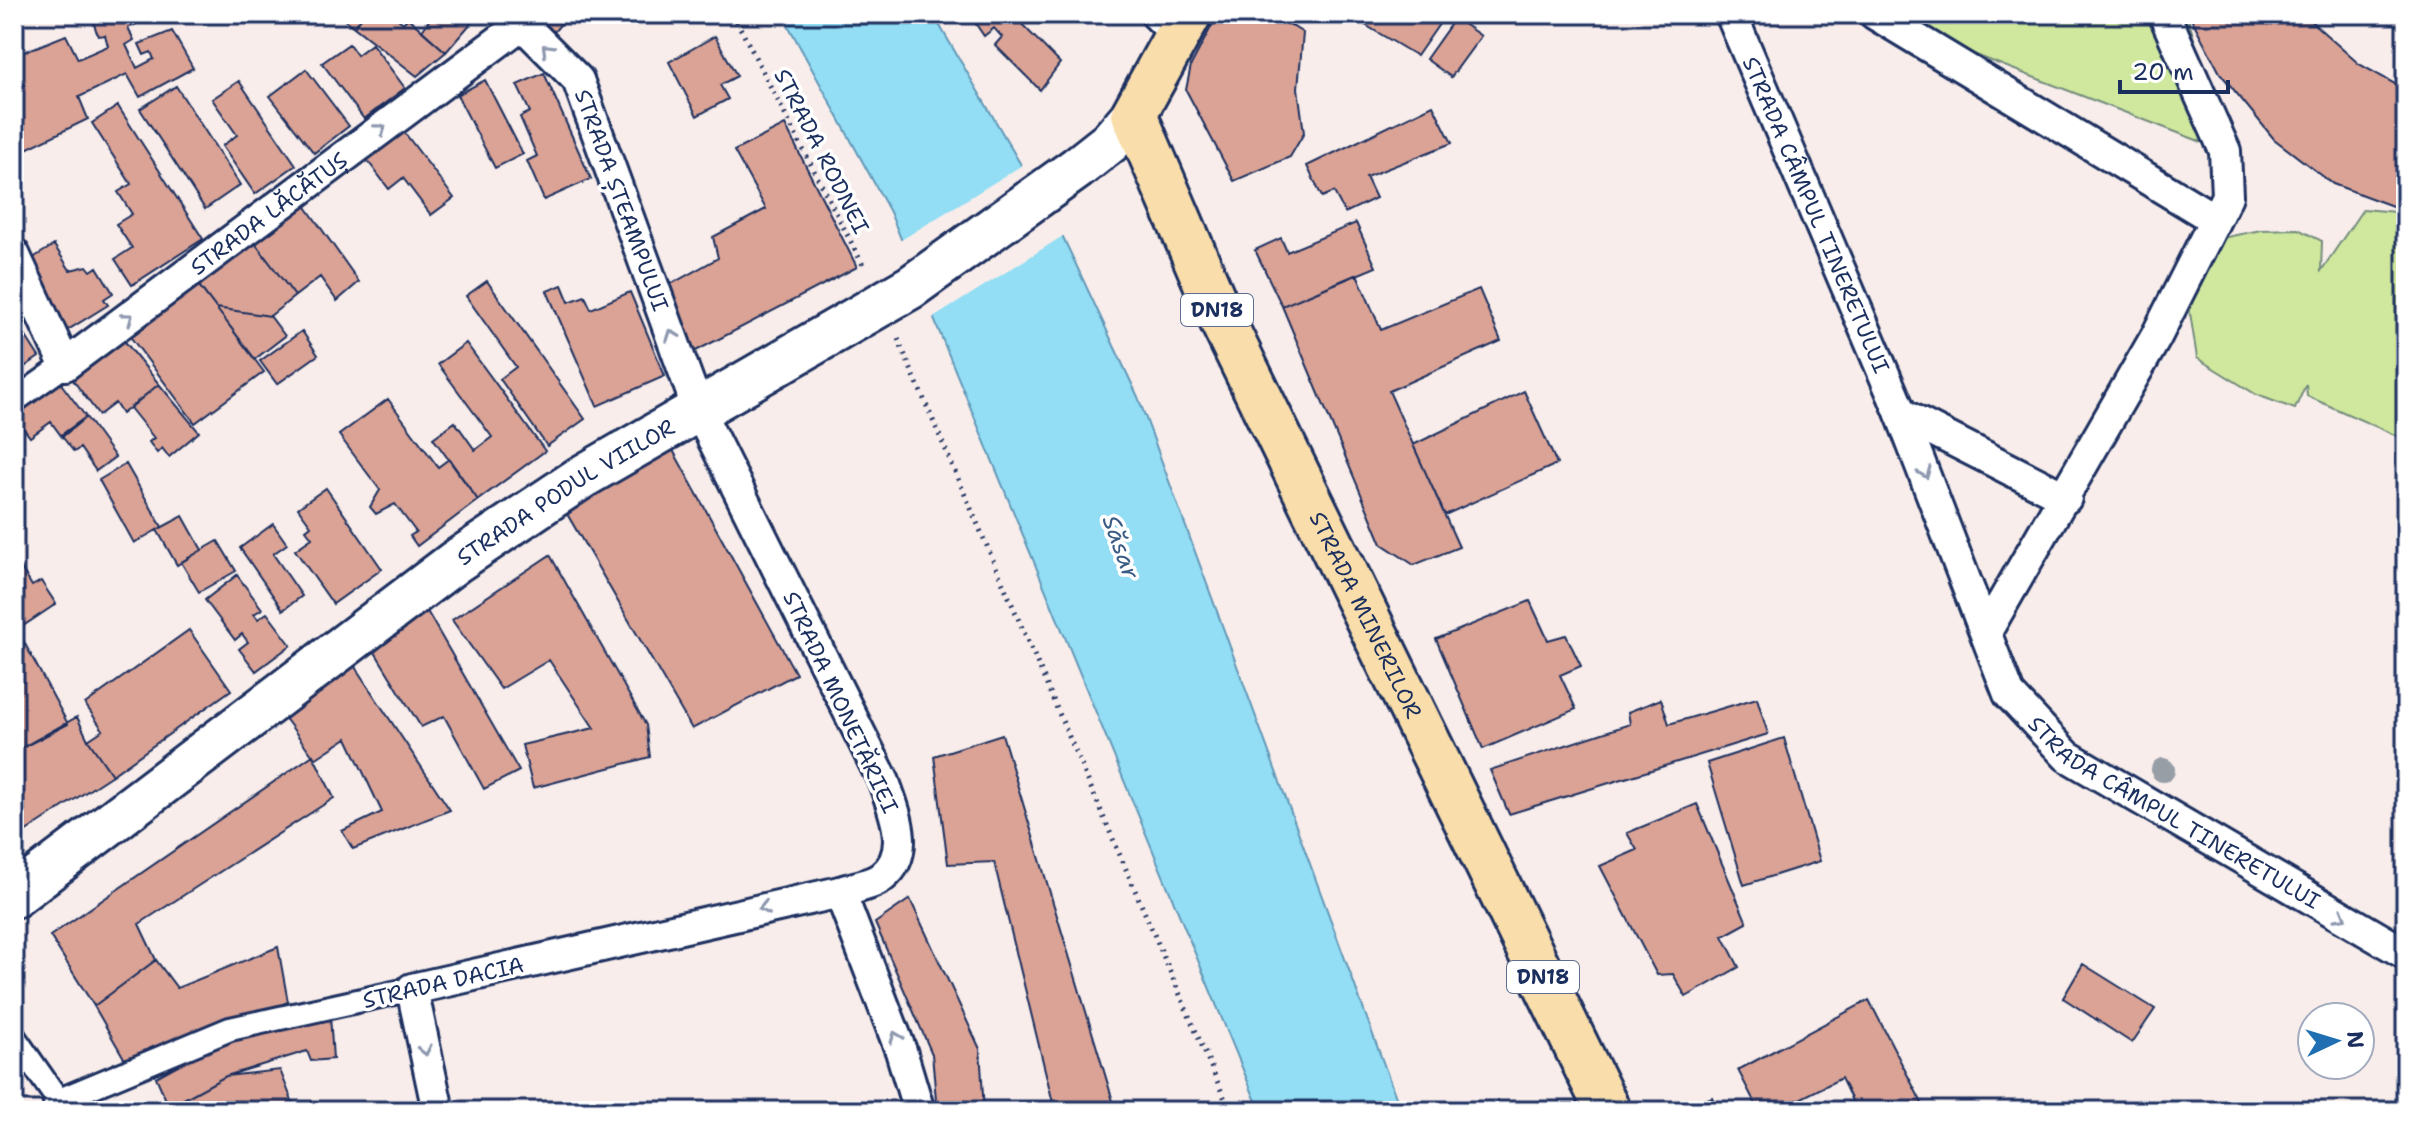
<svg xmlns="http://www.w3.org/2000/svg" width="2420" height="1125" viewBox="0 0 2420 1125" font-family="'Shantell Sans',sans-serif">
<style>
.green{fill:#cfe89d;stroke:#758c7e;stroke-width:2}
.water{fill:#93def4;stroke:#6398b8;stroke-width:2}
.pier{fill:#f8edea}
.building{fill:#dba395;stroke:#1b2f5e;stroke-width:2}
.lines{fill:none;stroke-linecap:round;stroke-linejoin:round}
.pedestrian-casing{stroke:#1b2f5e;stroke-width:28}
.minor-casing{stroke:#1b2f5e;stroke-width:36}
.secondary-casing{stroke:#1b2f5e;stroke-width:48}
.primary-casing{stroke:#1b2f5e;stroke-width:50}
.path{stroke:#1b2f5e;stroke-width:5;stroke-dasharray:2 6;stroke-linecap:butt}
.pedestrian{stroke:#fff;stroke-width:22}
.minor{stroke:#fff;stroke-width:30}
.secondary{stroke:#fff;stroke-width:42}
.primary{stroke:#f9deab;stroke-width:44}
.tree{fill:#979ea6}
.oneway{stroke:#8d97ae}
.labels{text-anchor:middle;stroke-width:7;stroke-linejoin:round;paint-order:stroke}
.shield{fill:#fff;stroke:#5f6d8e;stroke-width:2}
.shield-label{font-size:20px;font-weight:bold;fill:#1b2f5e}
.street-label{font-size:22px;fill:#1b2f5e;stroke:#fff}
.water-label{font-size:24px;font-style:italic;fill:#395b84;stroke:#fff}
</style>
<rect width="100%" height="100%" fill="#f8edea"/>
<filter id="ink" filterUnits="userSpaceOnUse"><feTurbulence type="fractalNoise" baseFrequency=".0125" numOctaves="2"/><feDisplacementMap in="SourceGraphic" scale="16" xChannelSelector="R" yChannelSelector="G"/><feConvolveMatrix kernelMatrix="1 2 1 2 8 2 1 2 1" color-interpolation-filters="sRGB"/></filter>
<g filter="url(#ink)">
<path class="green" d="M1875,14H2187L2225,151L1880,18Z
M2363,209L2406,213V440L2307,396L2306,384L2295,409L2257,395L2197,358L2186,287L2212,240L2261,230L2298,229L2322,241L2321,271Z"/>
<path class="water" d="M782,14H933L1063,237L1138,397L1401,1111H1260L890,212Z"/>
<path class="pier" d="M1024,164L1066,234L930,320L898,242Z"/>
<path class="building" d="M113,14H136L140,22L128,28L134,40L126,45L137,68L154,59L151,52L144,55L139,44L172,31L193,68L140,97L127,74L79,97L88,119L14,155V56L66,35L78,59L108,46L105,35L98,36L93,21Z
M337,14H364L354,27Z
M364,14H392L403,23L408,18L446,52L417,76L354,27Z
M433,14H479L446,52L422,31Z
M535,14H569L554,32Z
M969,14H1012L1060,63L1040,90L995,45L1002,37L994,28L984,36Z
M1218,14H1273L1303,33L1298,88L1304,133L1290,157L1234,181L1186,90L1191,65Z
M1347,14H1446L1417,56Z
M2189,14H2303L2359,64L2406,90V211L2333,184L2274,139L2220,73Z
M1455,18L1481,36L1451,77L1426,59Z
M715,36L737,76L720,85L728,99L697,116L669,62Z
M349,44L357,55L372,44L405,88L364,119L322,63Z
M306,69L349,126L314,153L270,96Z
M544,73L591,179L544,200L527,161L537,156L520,117L530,112L517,85Z
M485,80L523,154L495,168L457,95Z
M239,81L296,165L255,194L222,146L237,135L212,99Z
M176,86L240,185L205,209L140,109Z
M1433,105L1452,143L1366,177L1376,198L1345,213L1334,192L1322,197L1307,166Z
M118,106L203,239L132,285L115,259L132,248L116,224L132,214L118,192L131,184L92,123Z
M785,125L857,267L690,354L666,287L718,258L713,237L766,209L734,151Z
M401,128L454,198L431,215L403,178L389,189L364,156Z
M304,204L359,282L337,301L320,277L295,296L254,242Z
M1356,223L1376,267L1282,306L1255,250L1281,238L1287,252Z
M254,242L295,296L270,316L216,308L199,286Z
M54,245L70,270L87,266L91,271L97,267L113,293L104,299L108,305L66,331L25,263Z
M1357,274L1381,330L1479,289L1501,341L1389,391L1459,547L1414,565L1382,544L1282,306Z
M487,281L585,419L547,446L500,379L516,367L466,296Z
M198,284L264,372L195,423L129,335Z
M562,285L569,302L585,296L591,309L630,292L665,376L597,406L547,291Z
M216,308L270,316L285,336L255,359Z
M14,318L39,357L14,374Z
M302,331L318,355L277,384L260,361Z
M118,333L159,384L122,414L115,403L99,415L67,372Z
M466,343L545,451L478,500L433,438L455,422L475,450L492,437L438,364Z
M56,377L86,417L62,437L51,422L30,437L14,416V409Z
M159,384L199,432L169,457L162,448L157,453L149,442L154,438L130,408Z
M1524,391L1557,464L1445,515L1413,445Z
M388,399L438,467L449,459L478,500L417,546L410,536L416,532L395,504L376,514L370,507L380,490L339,435Z
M86,417L115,457L96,471L80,448L74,452L61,435Z
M669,443L796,674L692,729L563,507Z
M126,464L162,527L134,543L99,480Z
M326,488L382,569L333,604L295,550L312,538L306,530L311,526L298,508Z
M183,516L202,550L177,565L157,530Z
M273,524L287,544L273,554L302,596L283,610L240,548Z
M218,541L236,571L199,592L181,562Z
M550,555L646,725L650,757L533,788L522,745L594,728L549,660L501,689L452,620Z
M20,566L32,586L41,581L56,604L23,626L20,621L14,624L17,629L14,630V570Z
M237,575L262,609L254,614L258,619L267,613L291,645L256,671L239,649L248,642L242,634L235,640L205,600Z
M1530,601L1548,640L1566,635L1581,666L1560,675L1576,709L1483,749L1436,639Z
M424,606L519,771L484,789L444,716L421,727L370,644Z
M17,629L68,724L14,752V630Z
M189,630L231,690L112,775L88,740L103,730L85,704Z
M351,661L450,810L353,849L342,831L382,812L347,738L315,759L282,714Z
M1757,698L1768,734L1509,814L1490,770L1630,724L1628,712L1661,699L1669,724Z
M77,717L88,740L112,775L14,839V752Z
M1002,734L1116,1111H1055L994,862L948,864L934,756Z
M1784,738L1820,861L1744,885L1707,763Z
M313,755L334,798L139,924L156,960L94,1006L50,936Z
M1697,804L1747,923L1723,936L1739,967L1686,997L1673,974L1657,975L1600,866L1637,850L1627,833Z
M910,899L980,1049L984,1111H937L932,1054L875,923Z
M278,947L288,1002L128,1065L94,1006L156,960L177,988Z
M2083,964L2155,1009L2132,1043L2063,998Z
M1869,1000L1926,1111H1857L1841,1078L1776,1111H1759L1738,1070Z
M330,1015L333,1059L311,1061L307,1051L226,1076L169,1107L156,1077L216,1044Z
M280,1070L296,1111H170L169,1107L226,1076Z
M1712,1097L1718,1111H1681Z
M1852,1101L1857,1111H1829Z"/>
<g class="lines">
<defs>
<path id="pedestrian" d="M14,401L65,365
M14,1037L65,1110
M55,1102L230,1029L412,989"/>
<g id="minor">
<path d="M1156,14L1177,35"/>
<path id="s1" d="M1731,14L1901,414L2009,694L2067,756L2406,954"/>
<path d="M1875,14L2214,219"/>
<path id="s2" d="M14,254L65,365L522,24"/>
<path d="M1901,414L2066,498"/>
<path d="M1987,630L2156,337L2227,196L2225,151L2164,14"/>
<path d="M840,892L901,1051L919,1111"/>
<path d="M438,1111L412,989L840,892C852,888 872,885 882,877C913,853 894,811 884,782L698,409L578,80L512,14"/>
</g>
<g id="secondary">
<path id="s3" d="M14,896L455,562L582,477L911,287L1077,168L1110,142L1134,114"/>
</g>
<g id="primary">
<path id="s4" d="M1189,14L1134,114L1221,318L1608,1111"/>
</g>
</defs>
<use href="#pedestrian" class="pedestrian-casing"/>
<use href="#minor" class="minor-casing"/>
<use href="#secondary" class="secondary-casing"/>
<use href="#primary" class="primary-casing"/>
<path class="path" d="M733,14L865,269
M898,339L1230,1111"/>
<use href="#pedestrian" class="pedestrian"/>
<use href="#minor" class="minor"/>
<use href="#secondary" class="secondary"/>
<use href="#primary" class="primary"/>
</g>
<circle class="tree" cx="2163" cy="770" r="12"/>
<defs><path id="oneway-chevron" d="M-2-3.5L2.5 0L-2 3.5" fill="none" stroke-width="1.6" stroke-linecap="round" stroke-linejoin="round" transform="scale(2)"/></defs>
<g class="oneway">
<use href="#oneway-chevron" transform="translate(547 49) rotate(-135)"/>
<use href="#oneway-chevron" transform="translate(381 129) rotate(-37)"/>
<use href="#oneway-chevron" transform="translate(128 318) rotate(-37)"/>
<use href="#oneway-chevron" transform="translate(672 335) rotate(-110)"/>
<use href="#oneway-chevron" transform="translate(1925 473) rotate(68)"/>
<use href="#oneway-chevron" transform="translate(764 908) rotate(168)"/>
<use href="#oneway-chevron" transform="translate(2341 916) rotate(30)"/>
<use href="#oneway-chevron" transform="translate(896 1037) rotate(-111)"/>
<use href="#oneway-chevron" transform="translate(425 1050) rotate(78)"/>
</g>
</g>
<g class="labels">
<g class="shield">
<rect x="1181" y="294" width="72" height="32" rx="6"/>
<rect x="1507" y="961" width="72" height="32" rx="6"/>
</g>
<g class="shield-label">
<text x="1217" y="317">DN18</text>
<text x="1543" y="984">DN18</text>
</g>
<g class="street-label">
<text transform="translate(822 151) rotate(63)" y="8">STRADA RODNEI</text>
<text transform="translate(622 200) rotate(70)" y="8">STRADA ȘTEAMPULUI</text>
<text dy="8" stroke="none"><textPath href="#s2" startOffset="376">STRADA LĂCĂTUȘ</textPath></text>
<text dy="8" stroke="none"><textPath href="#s1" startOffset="218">STRADA CÂMPUL TINERETULUI</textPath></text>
<text dy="8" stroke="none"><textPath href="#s3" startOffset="684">STRADA PODUL VIILOR</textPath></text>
<text dy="8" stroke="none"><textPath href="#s4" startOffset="666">STRADA MINERILOR</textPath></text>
<text transform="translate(841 702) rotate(65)" y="8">STRADA MONETĂRIEI</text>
<text dy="8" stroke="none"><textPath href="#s1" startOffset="940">STRADA CÂMPUL TINERETULUI</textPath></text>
<text transform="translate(443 982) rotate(-13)" y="8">STRADA DACIA</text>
</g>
<g class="water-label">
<text transform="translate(1121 547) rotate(70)" y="8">Săsar</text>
</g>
</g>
<rect width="2420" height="1125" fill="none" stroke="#fff" stroke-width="48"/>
<rect x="24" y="24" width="2372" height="1077" fill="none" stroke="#1b2f5e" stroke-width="3" filter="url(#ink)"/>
<g transform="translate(2336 1041) rotate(86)"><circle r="38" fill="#ffffff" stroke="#a4acbf" stroke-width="2"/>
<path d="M0-6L14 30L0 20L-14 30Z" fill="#1f6fb2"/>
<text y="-12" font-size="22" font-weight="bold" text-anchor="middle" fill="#1b2f5e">N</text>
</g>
<path d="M2120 80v12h108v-12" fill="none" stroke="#1b2f5e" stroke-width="4"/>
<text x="2132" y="80" font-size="24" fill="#1b2f5e" stroke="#ffffff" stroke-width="6" paint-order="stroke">20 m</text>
</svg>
